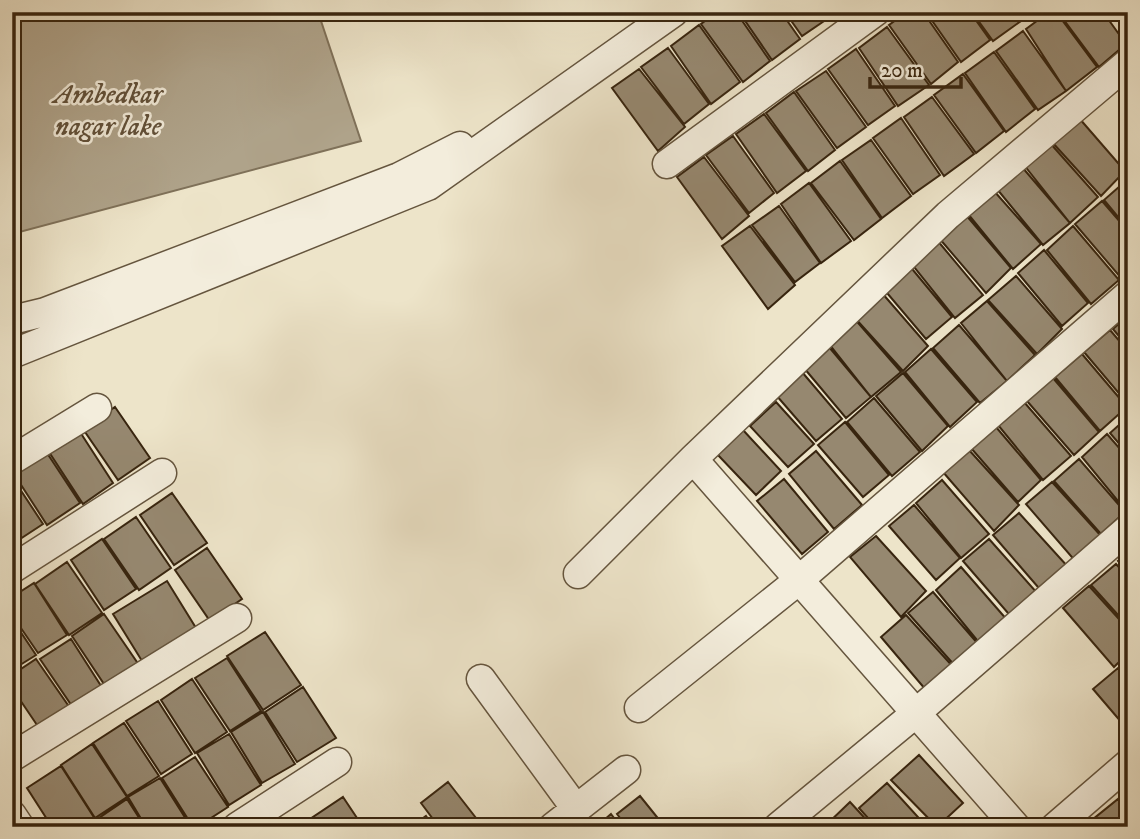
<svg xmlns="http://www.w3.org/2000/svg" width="1140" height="839" viewBox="0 0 1140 839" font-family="'IM FELL DW Pica',serif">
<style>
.water{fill:#afa38a;stroke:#7f7159;stroke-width:2}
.building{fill:#968870;stroke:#38250f;stroke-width:2}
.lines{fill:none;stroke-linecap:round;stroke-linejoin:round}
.minor-casing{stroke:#65553e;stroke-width:31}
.minor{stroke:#f3eddc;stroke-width:28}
.labels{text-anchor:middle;stroke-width:5;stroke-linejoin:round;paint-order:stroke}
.water-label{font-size:28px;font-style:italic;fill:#62513a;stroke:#f3eddc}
</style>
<rect width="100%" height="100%" fill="#ede4c9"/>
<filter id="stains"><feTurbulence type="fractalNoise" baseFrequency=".00286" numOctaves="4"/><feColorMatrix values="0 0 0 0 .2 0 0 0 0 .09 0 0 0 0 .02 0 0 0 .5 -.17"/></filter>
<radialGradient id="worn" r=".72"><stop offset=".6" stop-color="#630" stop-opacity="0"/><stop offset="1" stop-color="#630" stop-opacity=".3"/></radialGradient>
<path class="water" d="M12,12H318L361,141L12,234Z"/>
<path class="building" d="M717,12H736L770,61L743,82L701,24Z
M739,12H781L800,39L772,60Z
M785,12H827L830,17L802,36Z
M907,12H923L958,62L931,84L889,25Z
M926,12H970L990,40L961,62Z
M972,12H1014L1021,21L993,41Z
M1015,12H1033L1021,21Z
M1049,12H1056L1097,67L1066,91L1026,29Z
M1058,12H1103L1126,44L1099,67Z
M699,25L740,82L711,104L671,46Z
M887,27L929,85L898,106L859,48Z
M1023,31L1066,91L1038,110L996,51Z
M668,48L709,104L684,124L641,67Z
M856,49L895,106L868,125L828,69Z
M994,52L1035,109L1006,132L965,73Z
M639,69L685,127L658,151L612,88Z
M826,71L866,127L837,148L796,91Z
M963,74L1004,131L976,153L934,95Z
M794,92L835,150L808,171L766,113Z
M932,97L974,154L944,176L904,117Z
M764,114L806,171L777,193L736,134Z
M901,118L940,175L913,194L873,138Z
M1079,118L1125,171L1101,196L1052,142Z
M733,136L774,193L749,213L706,155Z
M871,140L911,196L882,218L842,160Z
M1050,143L1098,197L1070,223L1024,165Z
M704,157L749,216L722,239L677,177Z
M840,161L881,219L854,240L811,183Z
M1022,167L1070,223L1043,245L997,189Z
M1128,179V229L1104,200Z
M809,183L851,241L821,263L781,204Z
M994,191L1041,244L1013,269L968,214Z
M1102,201L1128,231V273L1122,279L1075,224Z
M779,206L820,263L795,282L752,225Z
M966,215L1011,268L986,293L939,238Z
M750,226L795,285L768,309L722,246Z
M1073,226L1119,280L1091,304L1047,250Z
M937,240L983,295L955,318L911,263Z
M1044,250L1088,303L1062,326L1018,273Z
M908,264L952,317L926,339L882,287Z
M1016,276L1062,329L1037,354L988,300Z
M882,293L928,346L903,371L854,317Z
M987,301L1035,355L1007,381L961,323Z
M1128,316V347L1113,329Z
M853,317L901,372L871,397L826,340Z
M959,325L1007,381L980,403L933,348Z
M1110,330L1128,351V404L1084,352Z
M829,347L871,397L846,418L804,368Z
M931,349L977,402L950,427L905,372Z
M1082,354L1127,407L1100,431L1055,377Z
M802,372L842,419L816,441L776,395Z
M903,373L948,426L922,451L876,396Z
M1053,378L1099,432L1074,455L1027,401Z
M874,398L920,452L892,476L847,422Z
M776,402L814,444L788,467L750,426Z
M1024,402L1071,456L1043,480L998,425Z
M115,407L150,458L118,480L83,429Z
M1128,417V454L1110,433Z
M845,422L889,475L863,497L818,445Z
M996,427L1041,480L1018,502L971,448Z
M743,430L781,471L756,495L717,454Z
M80,432L113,483L83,504L49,452Z
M1107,434L1128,458L1127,512L1082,457Z
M969,450L1019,505L994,531L943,472Z
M816,451L862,505L834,529L789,474Z
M47,453L80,503L47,525L14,474Z
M1079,459L1125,512L1101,534L1054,481Z
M12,477L43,524L14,543L12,541Z
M784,479L828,532L802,554L757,501Z
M942,480L989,534L961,558L916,503Z
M1052,482L1102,537L1077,563L1026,504Z
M172,493L207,543L174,565L140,515Z
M914,505L960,558L936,580L889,526Z
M1019,513L1069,568L1044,594L993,535Z
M136,517L171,568L139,590L104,539Z
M876,536L926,591L901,617L850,557Z
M102,539L136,589L104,610L71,560Z
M989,539L1038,594L1014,620L963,561Z
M207,548L242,599L210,621L175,570Z
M1128,553V573L1118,561Z
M67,562L102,613L69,635L35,584Z
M1116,564L1128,577V626L1091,585Z
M961,567L1008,621L981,645L936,590Z
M167,581L196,628L142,661L113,614Z
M34,583L67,635L38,653L12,615V597Z
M1089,586L1128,629V653L1114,667L1063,608Z
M933,592L979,645L956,667L908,613Z
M104,614L139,665L106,687L72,636Z
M906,615L956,670L931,696L881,637Z
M12,619L36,655L12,670Z
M265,632L301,685L263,710L227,656Z
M71,639L103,689L74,709L40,659Z
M227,658L261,711L230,731L195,678Z
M36,659L70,708L39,728L12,688V675Z
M1128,660V674L1121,666Z
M1118,668L1128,678V730L1093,689Z
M192,679L227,732L195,753L161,700Z
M303,687L336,738L297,762L265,712Z
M158,701L192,754L161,774L126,721Z
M263,712L295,764L262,783L231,732Z
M124,723L159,776L127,796L93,743Z
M229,734L261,785L229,805L197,753Z
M92,744L127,797L95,818L61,765Z
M919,755L963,803L937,827L891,780Z
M195,757L228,807L197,827H193L162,778Z
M61,766L95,819L83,827H52L27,788Z
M160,778L191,827H146L128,797Z
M448,782L483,827H439L421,803Z
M887,783L927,827H876L859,808Z
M640,796L665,827H627L617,814Z
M343,797L363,827H298Z
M127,799L145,827H100L96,820Z
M1118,799L1128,811V827H1098L1092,820Z
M850,802L873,827H824Z
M611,814L621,827H596Z
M426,816L434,827H411Z"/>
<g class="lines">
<defs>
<path id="minor" d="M667,164L875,12
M12,320L45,312L399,177L460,146
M12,354L428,186L674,12
M693,459L1016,827
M12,460L97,408
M12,569L162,473
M578,574L693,459L948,215L1128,63
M481,679L576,809
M639,708L799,580L1128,295
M12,757L237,618
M12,815L20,827
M237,827L337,762
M553,827L626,770
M778,827L916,713L1128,529
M1055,827L1128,764"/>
</defs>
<use href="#minor" class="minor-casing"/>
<use href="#minor" class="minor"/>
</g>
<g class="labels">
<g class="water-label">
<text x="108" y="103">Ambedkar<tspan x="108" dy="32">nagar lake</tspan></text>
</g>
</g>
<rect width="1140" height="839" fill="none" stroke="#ede4c9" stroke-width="42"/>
<rect x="14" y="14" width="1112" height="811" fill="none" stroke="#38250f" stroke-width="3.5"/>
<rect x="21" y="21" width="1098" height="797" fill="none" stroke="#38250f" stroke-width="2"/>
<path d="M870 77v10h91v-10" fill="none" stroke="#38250f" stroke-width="3.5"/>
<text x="881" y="77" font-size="21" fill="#38250f" stroke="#f3eddc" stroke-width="5" paint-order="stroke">20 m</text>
<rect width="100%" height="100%" filter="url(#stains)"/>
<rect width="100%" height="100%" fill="url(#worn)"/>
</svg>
